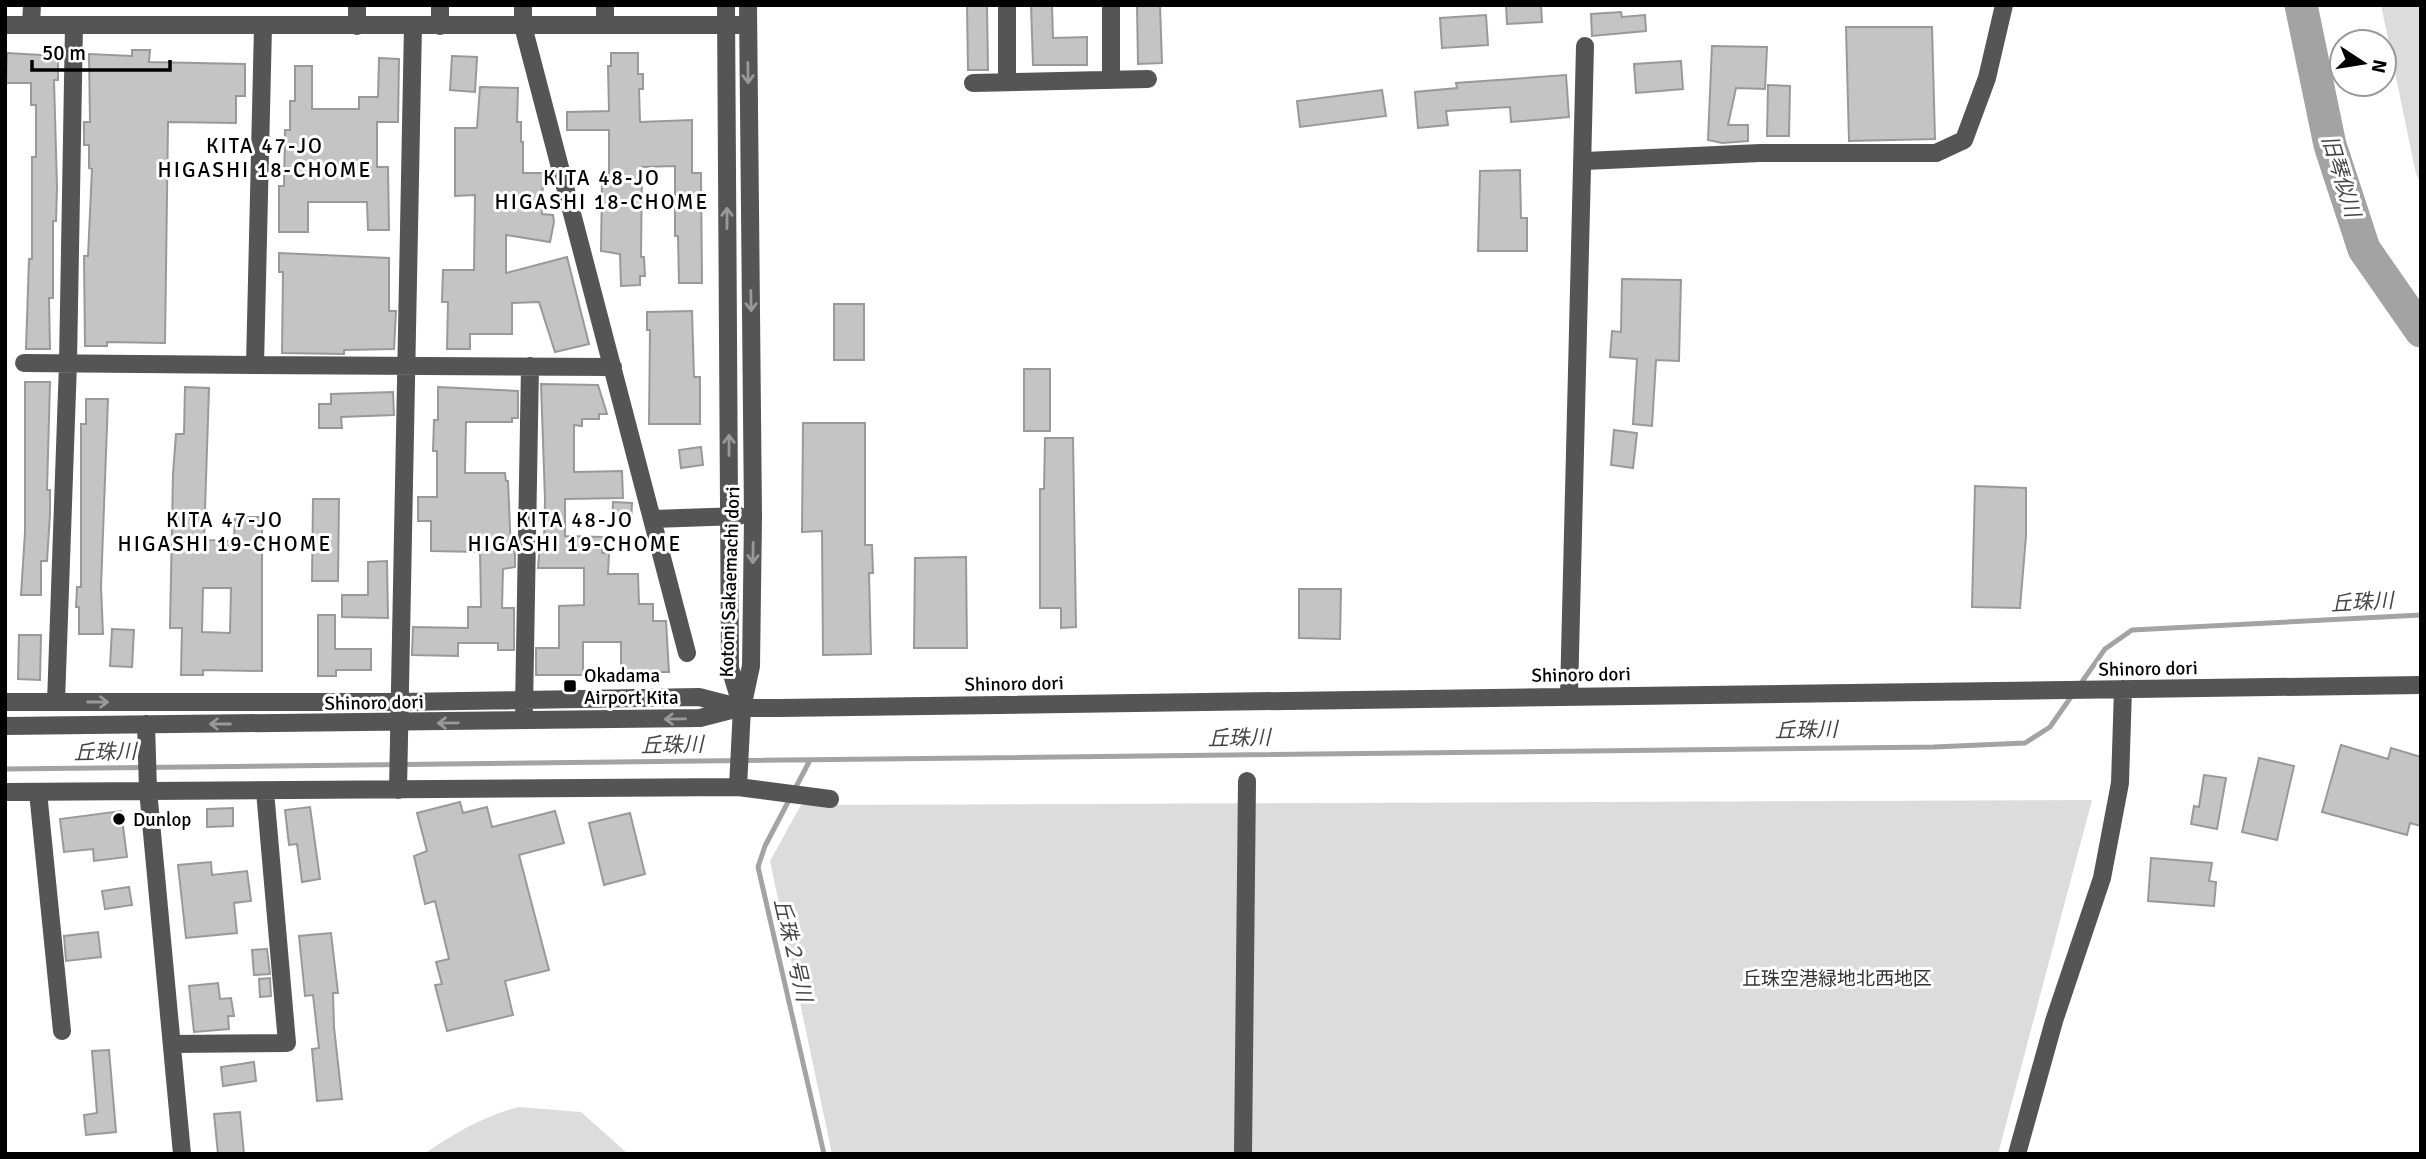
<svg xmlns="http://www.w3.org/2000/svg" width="2426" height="1159" viewBox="0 0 2426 1159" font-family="Signika,'Noto Sans JP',sans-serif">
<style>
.green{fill:#dcdcdc}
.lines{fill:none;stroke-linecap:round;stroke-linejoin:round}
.stream{stroke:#a3a3a3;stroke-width:5}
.river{stroke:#a3a3a3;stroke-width:33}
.building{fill:#c4c4c4;stroke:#999;stroke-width:2;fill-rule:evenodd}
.minor{stroke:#555;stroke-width:18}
.oneway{stroke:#999}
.poi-dot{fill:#000;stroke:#fff;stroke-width:2.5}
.labels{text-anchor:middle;stroke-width:6;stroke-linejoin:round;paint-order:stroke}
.street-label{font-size:19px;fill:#000;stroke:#fff}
.poi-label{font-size:19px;fill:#000;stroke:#fff;text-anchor:start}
.park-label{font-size:19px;fill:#333;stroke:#fff}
.neighbourhood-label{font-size:21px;letter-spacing:2px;fill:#000;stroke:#fff}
.water-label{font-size:21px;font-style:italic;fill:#444;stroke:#fff}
</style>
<rect width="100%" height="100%" fill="#fff"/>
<path class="green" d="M2381,5H2421V183L2416,174Z
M2092,800L1998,1154H832L770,861L801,805Z
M519,1107L581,1112L628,1154H424C455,1133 483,1116 519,1107Z"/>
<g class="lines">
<path class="stream" d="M2079,686L2105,649L2132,630L2421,615
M809,762L765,846L758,867L824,1154
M5,769L1934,747L2025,743L2050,727L2073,694"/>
<path class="river" d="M2301,5L2330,145L2364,249L2421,331"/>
</g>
<path class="building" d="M967,5H987L988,70H968Z
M1031,5H1052L1053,38L1087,37V65H1033Z
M1137,5H1160L1162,63L1138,64Z
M1506,5H1541L1542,22L1507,24Z
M1621,12L1622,17L1645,15L1646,31L1592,36L1591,14Z
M1486,15L1488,45L1442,48L1440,18Z
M1846,27H1932L1935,139L1849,141Z
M1712,46L1767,47L1765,89L1736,88L1728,125H1748V141L1722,143L1708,140Z
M132,50H150L149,62L245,64V96H236V123L168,122L165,343L107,342V346H85L84,256H88L92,169L89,168V145H84V122H90L89,54L132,56Z
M7,53L58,56V80H54L57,188L56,221H53V298H49L50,349H26L29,259H32V157H36V105H31V83H6Z
M611,53H638V74H643V89H639L640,122L692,120V173H701L702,283H679L678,236H675V166L642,167L641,257H644L645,276H640V285L621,286L620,254L601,251L602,180H609V130H567V112L609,111L608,66H611Z
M452,56L477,57L475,92L450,90Z
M379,58L399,59L398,122H377V167H388L389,230H368L367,202H308V232H279V186H284L285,130H290V101H295V66H312V109H359V97H378Z
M1681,61L1683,89L1636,93L1634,64Z
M1566,75L1569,117L1511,122L1510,107L1446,111L1448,125L1418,128L1415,92L1457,88L1456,83Z
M1768,85L1790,86L1789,136H1767Z
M480,87L518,88L517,122H521V142H523V173H543L542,214L553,215L554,222L550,242L506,235V273L567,257L589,344L555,352L539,302L512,303V334H470V349H447L448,302H442L443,270H474L475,195L455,196V128H477Z
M1382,90L1386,116L1300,127L1297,101Z
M1520,170L1521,218H1527V251H1478L1480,171Z
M279,253L389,258V311H396L394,349L344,350V354L282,353L283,272H279Z
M1622,279L1681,280L1679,361L1656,360L1652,426L1633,424L1637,359L1610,357L1612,331L1621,332Z
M834,304H864V360H834Z
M692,311L694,377H700V424H649L650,330H647V312Z
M1024,369H1050V431H1024Z
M25,382H50L47,490H50V514L47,561H41V595H21L25,532Z
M541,384L598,385L607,414H599V419H582V426L574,425V472L622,471L623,498L565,499V536L603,537L602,553H609L608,574H638L639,604H653V621H666L669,672H621V642H583V675H536V648H559V606L584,605V568H538L540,543H544L545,499Z
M185,387L209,388L204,540L234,541L235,517H262V671L203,670V675H181L182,628H170L173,474L176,434H184ZM203,588H231L230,633L202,632Z
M438,387L518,391V418H512V422H466L465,473H505L506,481H508L511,551H515V567L503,569L502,608H514V650H498V643H458V656L412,655L413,627L468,628V607H481L480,552L431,551V521H418V497H437V451H433L434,420H438Z
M393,392L394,415L341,417L342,428H319V404H331V394Z
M86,399H108L101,587L103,634H79V607H76L77,587H81V424H86Z
M803,423H865V545H872L873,573H869L871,654L823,655L822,531L802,532Z
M1614,430L1637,433L1633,468L1611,465Z
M1045,438H1073L1076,627L1061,628V608H1040V489H1044Z
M701,447L703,465L681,468L679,450Z
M1975,486L2026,488V536L2020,608L1972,607Z
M313,499H339L338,581H312Z
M613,502L632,503L631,524H612Z
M966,557L967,648H914L915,558Z
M387,561L388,618L342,617V595H368V562Z
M1299,589H1341L1340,639L1299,638Z
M318,615H335V649H371V670H336V676H318Z
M112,629L134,630L132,667L110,666Z
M19,635H41L40,680L18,679Z
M2341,745L2388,759L2391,748L2421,757V826L2410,823L2407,835L2322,812Z
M2259,758L2294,766L2277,840L2242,832Z
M2204,775L2226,778L2217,829L2191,824L2194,806L2199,807Z
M460,802L463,813L487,807L492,827L555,811L564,843L519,855L549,970L505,981L513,1015L447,1031L435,985L442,984L436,962L449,959L435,901L425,904L414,856L427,851L417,813Z
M310,807L320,879L302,882L297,844L289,845L285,810Z
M233,808V826L207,827V809Z
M121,811L127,857L94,861L93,849L64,852L60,819Z
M630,813L645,874L604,885L589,823Z
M2151,858L2212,863L2209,881L2216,882L2214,906L2148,901Z
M211,862L212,875L247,871L251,901L234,903L237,933L186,938L178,865Z
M129,887L132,905L105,909L102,891Z
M98,932L101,957L66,961L64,936Z
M331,933L338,993H333L334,1027L342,1099L317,1101L312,1049L319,1048L313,995L305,996L299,936Z
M267,949L270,974L254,975L252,950Z
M270,978L271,996L260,997L259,979Z
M218,983L220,999L231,998L234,1016H228L229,1029L194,1032L189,986Z
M109,1050L116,1132L86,1135L84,1115L97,1113L92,1051Z
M254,1062L256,1081L223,1086L221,1067Z
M240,1112L244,1154H218L214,1114Z"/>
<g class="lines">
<path class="minor" d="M523,5V26L687,653
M726,5L730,668L741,704
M1007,5V82
M1111,5V78
M5,25H748
M31,25L32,5
M605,25V5
M357,26V5
M440,26V5
M973,83L1148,79
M1585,161L1760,153H1936L1964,140L1987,78L2004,5
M24,363L255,365L263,26
M255,365L613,367
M653,519L739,516
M1569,695L1585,46
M5,702H399L699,697L742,708H780L2421,685
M56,702L68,363L74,25
M524,709L530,366
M146,724L148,790L182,1154
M5,726L700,718L739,708
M738,787L830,799
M398,790L413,25
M5,792L738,787L742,708L751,666L753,517L748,5
M38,792L62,1031
M172,1044L287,1043L265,791
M1243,1154L1247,781
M2017,1154L2054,1021L2102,878L2120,783L2123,689"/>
</g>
<defs><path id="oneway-shaft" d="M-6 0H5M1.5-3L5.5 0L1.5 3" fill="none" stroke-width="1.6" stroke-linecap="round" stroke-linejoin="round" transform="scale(1.75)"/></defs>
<g class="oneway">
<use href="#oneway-shaft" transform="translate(748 73) rotate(89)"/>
<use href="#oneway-shaft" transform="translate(727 218) rotate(-90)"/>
<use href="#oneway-shaft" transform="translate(751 301) rotate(89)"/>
<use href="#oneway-shaft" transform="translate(729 445) rotate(-90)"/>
<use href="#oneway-shaft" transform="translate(753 553) rotate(91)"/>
<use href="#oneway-shaft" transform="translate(98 702)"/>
<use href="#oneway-shaft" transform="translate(675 719) rotate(179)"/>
<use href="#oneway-shaft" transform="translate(448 723) rotate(179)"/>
<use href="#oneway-shaft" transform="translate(220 724) rotate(180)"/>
</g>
<g class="poi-dot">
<rect x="563" y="679" width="14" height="14" rx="3.5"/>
<circle cx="119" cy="819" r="7"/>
</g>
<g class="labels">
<g class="street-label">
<text transform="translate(729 582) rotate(-88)" y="7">Kotoni Sakaemachi dori</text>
<text transform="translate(2148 668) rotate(-1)" y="7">Shinoro dori</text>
<text transform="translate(1581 674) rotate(-1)" y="7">Shinoro dori</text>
<text transform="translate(1014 683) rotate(-1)" y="7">Shinoro dori</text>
<text transform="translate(374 702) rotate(-1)" y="7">Shinoro dori</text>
</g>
<g class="poi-label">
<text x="584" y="682">Okadama<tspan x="584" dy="22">Airport Kita</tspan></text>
<text x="133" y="826">Dunlop</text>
</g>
<g class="park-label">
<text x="1837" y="985">丘珠空港緑地北西地区</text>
</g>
<g class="neighbourhood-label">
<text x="265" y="153">KITA 47-JO<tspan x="265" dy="24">HIGASHI 18-CHOME</tspan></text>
<text x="602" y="185">KITA 48-JO<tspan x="602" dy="24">HIGASHI 18-CHOME</tspan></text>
<text x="225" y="527">KITA 47-JO<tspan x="225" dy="24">HIGASHI 19-CHOME</tspan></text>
<text x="575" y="527">KITA 48-JO<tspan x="575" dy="24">HIGASHI 19-CHOME</tspan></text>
</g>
<g class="water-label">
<text transform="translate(2341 176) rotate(73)" y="7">旧琴似川</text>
<text transform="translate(2362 602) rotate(-3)" y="7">丘珠川</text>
<text transform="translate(1806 730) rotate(-1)" y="7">丘珠川</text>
<text transform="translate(1239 738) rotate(-1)" y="7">丘珠川</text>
<text transform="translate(672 745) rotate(-1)" y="7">丘珠川</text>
<text transform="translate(105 752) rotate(-1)" y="7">丘珠川</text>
<text transform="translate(793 950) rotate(77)" y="7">丘珠２号川</text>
</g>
</g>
<rect width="2426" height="1159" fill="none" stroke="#000000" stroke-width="14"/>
<g transform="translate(2363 63) rotate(102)"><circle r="33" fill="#ffffff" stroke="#999999" stroke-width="2"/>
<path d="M0-5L12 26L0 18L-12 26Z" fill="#000000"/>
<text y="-10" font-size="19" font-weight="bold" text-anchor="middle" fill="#000000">N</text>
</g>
<path d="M32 60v10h138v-10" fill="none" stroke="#000000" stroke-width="3.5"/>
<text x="42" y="60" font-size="21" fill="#000000" stroke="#ffffff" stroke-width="5" paint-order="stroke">50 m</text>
</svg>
